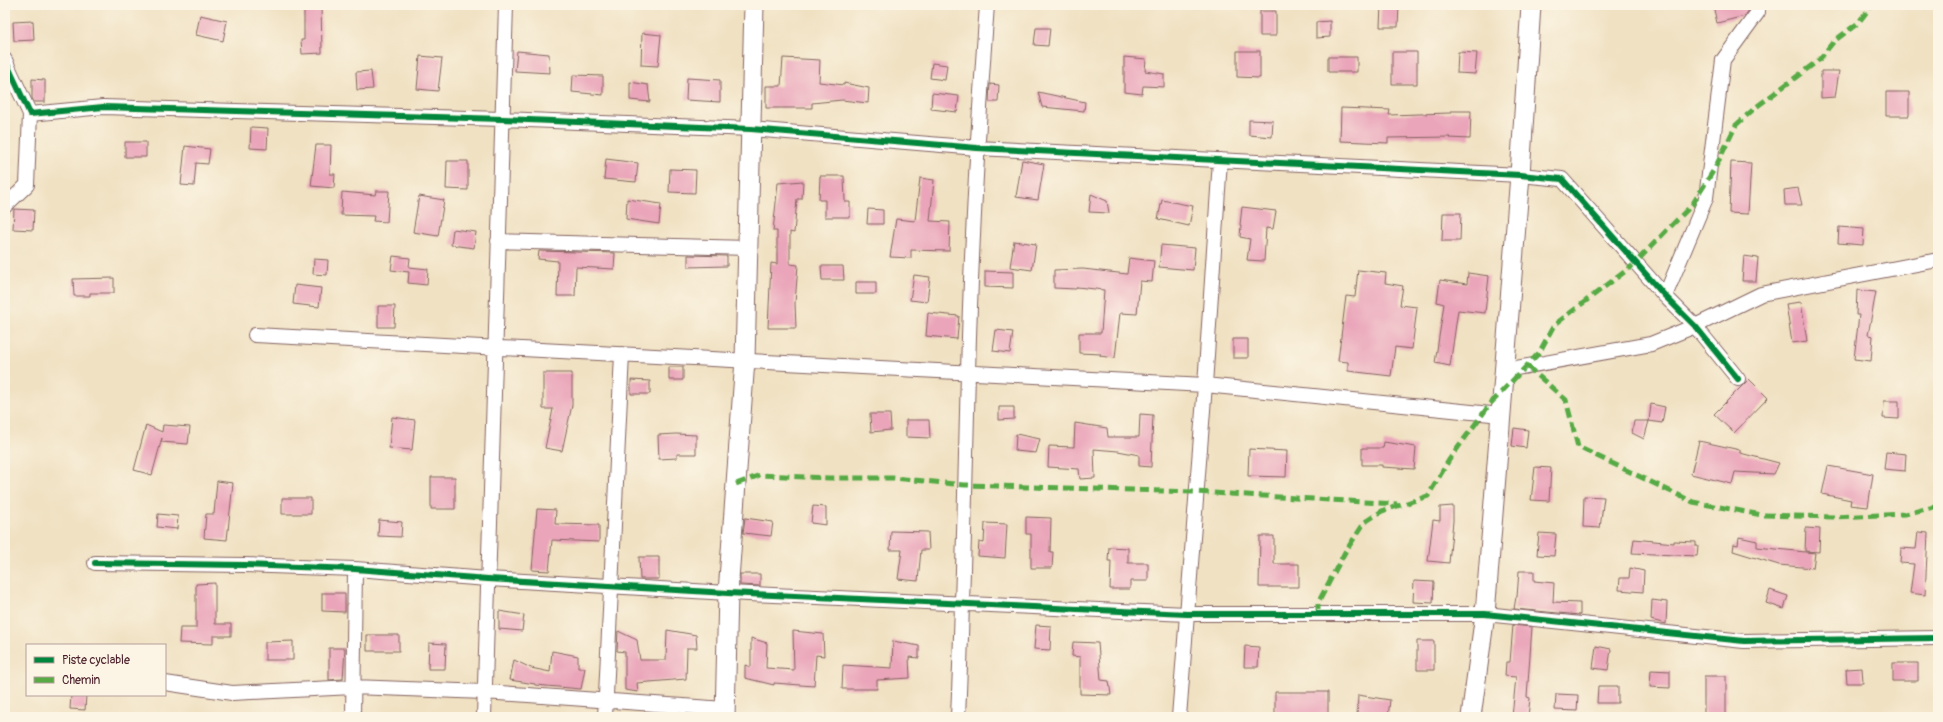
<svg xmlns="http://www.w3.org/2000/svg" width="1943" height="722" viewBox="0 0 1943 722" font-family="Pangolin,sans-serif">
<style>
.building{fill:#eaa5ba}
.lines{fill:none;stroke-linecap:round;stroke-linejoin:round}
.street-casing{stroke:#846360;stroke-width:16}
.secondary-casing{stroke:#846360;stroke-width:21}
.street{stroke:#fff;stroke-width:14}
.secondary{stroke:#fff;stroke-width:19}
.quiet{stroke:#57aa44;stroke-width:5;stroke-dasharray:10 5;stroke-linecap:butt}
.cycleway-casing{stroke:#fcf5e5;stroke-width:8}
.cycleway{stroke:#00873e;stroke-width:6}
</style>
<rect width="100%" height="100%" fill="#fcf5e5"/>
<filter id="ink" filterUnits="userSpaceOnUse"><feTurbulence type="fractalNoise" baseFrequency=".025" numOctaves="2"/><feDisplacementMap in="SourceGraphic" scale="8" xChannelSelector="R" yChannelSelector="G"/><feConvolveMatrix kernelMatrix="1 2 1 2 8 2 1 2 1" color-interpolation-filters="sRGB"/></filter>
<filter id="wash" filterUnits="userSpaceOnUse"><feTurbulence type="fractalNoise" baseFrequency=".012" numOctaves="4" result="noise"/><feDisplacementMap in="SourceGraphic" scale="16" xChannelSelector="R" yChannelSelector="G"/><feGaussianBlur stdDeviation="0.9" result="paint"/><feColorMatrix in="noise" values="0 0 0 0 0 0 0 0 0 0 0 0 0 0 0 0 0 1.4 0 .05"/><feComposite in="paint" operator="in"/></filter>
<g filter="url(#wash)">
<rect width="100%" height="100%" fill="#f0e1c2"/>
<g id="blocks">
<path class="building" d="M304,5H321L322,53L302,54L301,40H304Z
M1381,5H1399L1398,27H1380Z
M1713,5H1749V10L1745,16L1717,23Z
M1260,11H1276V36H1260Z
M200,15L227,21L223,41L196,35Z
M33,21L34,40L14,41L13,22Z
M1330,21V37L1316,38V22Z
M1036,28H1050L1048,46L1034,45Z
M642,33L661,35L658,66L641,65Z
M517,51L549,54L550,73L515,71Z
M1237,51H1260V78L1237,77Z
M1392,52H1417V84H1392Z
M1458,52L1477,53L1475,74L1457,73Z
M420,56L442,58L438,91L417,89Z
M1124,57L1146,59L1145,71L1164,74V87L1143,86L1142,94L1124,92Z
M1328,57H1357V72H1328Z
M783,58L820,60L819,82L844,85V83L869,88L868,103L842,100L812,103V108H766V86H781Z
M932,63L947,65L945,80L930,78Z
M371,71L373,89L357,90L356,72Z
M1821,71H1839L1835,97L1821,98Z
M573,75L603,76V95L572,92Z
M687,78L720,80V102L686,100Z
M32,79L45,80V102H34L32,98Z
M630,82L648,85L650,102L630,100Z
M990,84L999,85L998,102H989Z
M1038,92L1085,102L1084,111L1042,107Z
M1886,92H1909V116H1886Z
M932,93L959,96L957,112L931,109Z
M1341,108L1390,110L1389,115L1450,113V111H1471L1470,139L1449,138L1450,137L1388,138V143L1340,141Z
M1249,120L1273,121L1272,137L1249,135Z
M251,127L268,128L267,149L250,148Z
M125,142H146V157H125Z
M316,145H331L330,174H335L334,188L311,186Z
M185,146L210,149L208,164L196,163L194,186L181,185Z
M606,159L638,163L636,182L604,179Z
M1022,160L1044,164L1038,200L1016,197Z
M447,161H468V190L446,189Z
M1731,162L1751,163L1748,214L1729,213Z
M670,169L696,170L695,193L669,192Z
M820,176H844L845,202H850V217H825V200H819Z
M920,178L934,180L930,221L950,222L949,251L911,250V258L890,257L896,219L915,221Z
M803,181L802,199H797L794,233L790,232V264L798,265L795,303L796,328H768L771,263L777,264V231H773L778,183Z
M1798,188L1802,205H1785L1784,190Z
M376,191H389L387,222L373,221L374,216L341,215L342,192L375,195Z
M1091,194L1107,201L1109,213L1089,212Z
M419,196L444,200L438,236L413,232Z
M627,199L661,204L659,224L626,219Z
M1162,200L1193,206L1189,226L1158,219Z
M1242,207L1276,211L1273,229L1266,228L1264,261L1247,260L1250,239L1240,237L1241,225H1240Z
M14,209L34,210L33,230L13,229Z
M868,209L883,210V224H867Z
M1443,213H1461L1460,241H1442Z
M1839,227L1864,229L1863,245L1838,243Z
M453,229L476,232L474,248L451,245Z
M1014,241L1036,244L1032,270L1010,267Z
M1161,245L1195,248L1193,270L1159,267Z
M539,251L615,253L614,269L576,267L575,296H557L558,261L538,259Z
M688,255L727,256V266L688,267Z
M393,256L410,258L409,267L428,269L427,285L408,283L409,272L391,270Z
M1744,256L1758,258L1756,281H1742Z
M1129,258L1154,261L1152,282L1140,281L1137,314L1120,313L1115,358L1100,356L1101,354L1079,353V333H1101L1104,290L1077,287L1076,289L1054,288V270L1083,269L1127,274Z
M314,259L328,260L327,275L313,274Z
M821,266H843L844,280H822Z
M1358,270L1386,273L1385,283L1403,286L1400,305L1417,307L1412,349L1395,347L1391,376L1348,371V362L1338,361L1346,296L1355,297Z
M985,271L1013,272V288L985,287Z
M1468,273L1489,276L1485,313L1458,310L1450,366L1435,363L1444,304L1437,302L1440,280L1467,284Z
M914,275L930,277L927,302L910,300Z
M114,278V293H90V296H74L73,279Z
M856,282H876V294H856Z
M295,285L321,288L319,307L293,304Z
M1857,290L1876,292L1868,335L1873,336L1871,361L1854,359L1859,315H1856Z
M1801,302L1807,341L1792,343L1786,304Z
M378,306H395L394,327H378Z
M928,313L959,316L957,339L926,336Z
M996,330L1013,332L1010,353L993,351Z
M1233,339H1248V358H1233Z
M669,367H683V380H669Z
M543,373H572V405L562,451L545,448L553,409H543Z
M1749,379L1768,398L1734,433L1714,414Z
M631,380L650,381V394H631Z
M1884,401H1899V419L1883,418Z
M1651,404L1665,407L1662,423L1649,421Z
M999,407H1014V419L999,420Z
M870,414H890L891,430L871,432Z
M1140,414L1153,415L1151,467L1139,466V455L1118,451L1094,449L1095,478L1080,479L1079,469L1048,467L1049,446L1074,447L1075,423L1107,428L1108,437H1139Z
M392,417L415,420L412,450L389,448Z
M906,420H929L930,438L906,437Z
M1634,421H1649L1644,439L1632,433Z
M146,425L162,432L163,425L190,427L188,444L161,442L162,438L152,475L134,470Z
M1514,428L1528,430L1526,448L1512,446Z
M676,434L696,435V454H677V458L659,459L658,435Z
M1016,434L1040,439L1036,453L1015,451Z
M1699,441L1740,450V453L1779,463L1774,474L1735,472L1732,484L1691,474Z
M1384,442L1416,447L1414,469L1382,467V465H1362V448H1383Z
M1249,449L1287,451L1286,477L1248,476Z
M1886,452L1906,454L1905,471L1884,469Z
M1828,466L1873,474L1868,507L1850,505L1851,500L1822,494Z
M1535,467L1551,468L1549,501L1531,500Z
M431,477H455V509H431Z
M217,481L233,483L227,540L204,538L206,514H214Z
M1584,496L1604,497L1600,528L1583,527Z
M282,498H311V514H282Z
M813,506L826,507V525L811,523Z
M1453,506V521L1449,563L1428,561L1433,520L1440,521V507Z
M537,509L556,510L555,524L599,525V542L552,540L549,571L532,570Z
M158,514L178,516L177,529L157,527Z
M1026,517L1051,518L1050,552H1053L1052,568H1031V534H1026Z
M745,518L773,522L771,536L743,533Z
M379,520L402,522L401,537L378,536Z
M985,523L1007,524L1005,558L978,556L979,542L984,543Z
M1806,528L1820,529L1819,552L1805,551Z
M891,531L928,532L929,550H921L918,581L898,579L902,550H890Z
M1918,532L1928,533L1925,595L1910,593L1914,564L1900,563L1901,548L1916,549Z
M1539,533L1556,534L1554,556L1537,555Z
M1260,536H1274V564H1299V587H1259Z
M1739,537L1757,541V547L1815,553L1813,568L1779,565L1733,551L1734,544L1738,545Z
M1634,539L1674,543V541L1696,542V546H1698L1697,556L1632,553Z
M1109,547L1128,548V563H1148V581H1130V589H1110L1111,561H1108Z
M639,557H659V579H640Z
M1630,568L1644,571L1643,592L1619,590L1620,578H1629Z
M1519,571H1534V581L1554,583L1553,602L1580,603V615L1514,609L1516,597H1517Z
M740,574H760V586L740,585Z
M1414,581L1434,582L1433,603L1413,602Z
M215,583V624H231V636H213V644L179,643L180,628H196V584Z
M1770,590L1788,596L1784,609L1766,603Z
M322,593H345V612L322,611Z
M1652,600L1667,602L1666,624L1651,620Z
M499,611L524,615L522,631L499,629Z
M1036,625L1051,626L1050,650L1034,649Z
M1513,625L1532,627L1527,697L1530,698L1528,717H1512L1516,677L1505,676L1506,662H1510Z
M667,630L696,635L697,648H687L686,679L637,683L638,692L625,690V652L617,651L618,631L637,640L640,660H666Z
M793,631L823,634L824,656L816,655L814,686L774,683V685L745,678V665L751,667V638L767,643L766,668L794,670Z
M367,635H399V651H367Z
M293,641V660H265V642Z
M893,641L919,646V658L909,657L910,678L877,680V689H842L843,665L892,668Z
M1417,641H1434V670H1417Z
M1073,642L1098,643L1101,680L1109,681L1111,695L1080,694V657L1072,656Z
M429,643L446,644L445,669H428Z
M1245,646L1259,647L1258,667H1244Z
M1596,646L1611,649L1608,670L1593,668Z
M329,648H345L343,679L329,680Z
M552,651L578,656V668H585L581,689L535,685V684L510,680L514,660L531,668L550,672Z
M1893,663H1918V681H1893Z
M1862,668L1863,683H1847L1846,669Z
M1651,670L1670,671V688L1650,687Z
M1704,676H1726V717H1704Z
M1598,686H1618V703H1597Z
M1275,692H1328V717H1275Z
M1556,694L1578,695L1577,711L1555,710Z
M71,695H86L85,710L70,709Z
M1358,695L1390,700L1388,717H1357Z"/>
</g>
</g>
<g filter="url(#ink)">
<use href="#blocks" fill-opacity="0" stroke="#846360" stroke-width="1"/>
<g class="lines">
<defs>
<path id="street" d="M5,60L30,114L103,107L502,119L751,129L977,148L1520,175L1562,179L1665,296L1695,326L1738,379
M5,206L27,185L30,114
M498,241L748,248
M1665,296L1706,198L1723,60L1758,12L1757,5
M255,335L1205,385L1501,415
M1505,370L1651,344L1695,326L1761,294L1938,260
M95,563L244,565L355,569L488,579L728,593L1187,614H1485L1744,641L1938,638
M165,683L232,693L353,687L485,692L725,709
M353,717L355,569
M484,717L506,5
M605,717L622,354
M958,717C963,602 965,488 968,373C971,250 978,128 987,5
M1179,717L1205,385L1220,160"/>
<path id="secondary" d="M725,717L728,593L745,360L754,5
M1471,717L1485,614L1520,175L1531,5"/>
</defs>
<use href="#street" class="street-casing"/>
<use href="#secondary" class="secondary-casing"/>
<use href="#street" class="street"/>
<use href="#secondary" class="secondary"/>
<path class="quiet" d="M1527,366L1566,400L1578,447L1693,502L1762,515L1834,517L1905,514L1938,506
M736,484L760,475L829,478H893L965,485L1196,492L1397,504
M1318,614V603L1345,552L1365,522L1382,511L1428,496L1449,460L1465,438L1490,404L1539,353L1554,325L1631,267L1666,231L1692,205L1715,168L1736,125L1755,108L1819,60L1834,41L1858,23L1872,5"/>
<defs>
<path id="cycleway" d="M5,60L30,114L103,107L502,119L751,129L977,148L1520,175L1562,179L1665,296L1695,326L1738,379
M95,563L244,565L355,569L488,579L728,593L1187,614H1485L1744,641L1938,638"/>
</defs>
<use href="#cycleway" class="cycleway-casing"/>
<use href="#cycleway" class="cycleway"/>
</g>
</g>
<rect width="1943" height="722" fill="none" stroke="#fcf5e5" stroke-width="20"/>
<rect x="26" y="644" width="140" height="52" fill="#fcf5e5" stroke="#b59f9b"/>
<rect x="34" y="657" width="20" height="6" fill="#00873e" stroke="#b59f9b"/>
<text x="62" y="664" font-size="12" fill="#4a1f2b">Piste cyclable</text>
<rect x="34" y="677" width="20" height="6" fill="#57aa44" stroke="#b59f9b"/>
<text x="62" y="684" font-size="12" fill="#4a1f2b">Chemin</text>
</svg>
